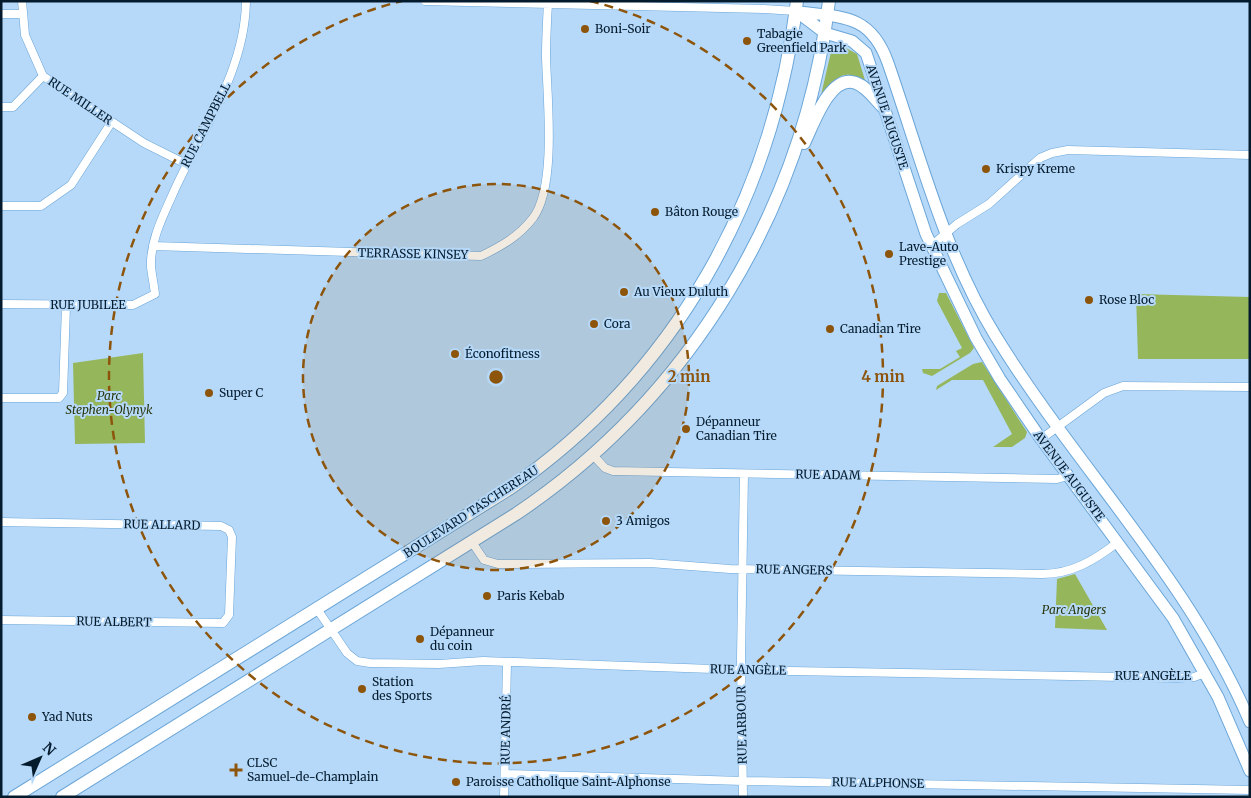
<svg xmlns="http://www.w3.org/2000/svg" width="1251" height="798" viewBox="0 0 1251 798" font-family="Merriweather,serif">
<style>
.green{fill:#96b65c}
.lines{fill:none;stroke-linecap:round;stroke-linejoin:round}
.minor-casing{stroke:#6aa5d7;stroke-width:9}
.secondary-casing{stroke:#6aa5d7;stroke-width:13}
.primary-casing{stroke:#6aa5d7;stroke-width:14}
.minor{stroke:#fff;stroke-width:8}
.secondary{stroke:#fff;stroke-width:11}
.primary{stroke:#fff;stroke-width:12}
.ring{fill:none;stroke:#8d540b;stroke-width:2.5;stroke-dasharray:9 6}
.poi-dot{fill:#8d540b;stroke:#b6d9f9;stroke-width:2}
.labels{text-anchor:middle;stroke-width:4;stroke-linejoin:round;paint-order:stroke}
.poi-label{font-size:12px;fill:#041b2e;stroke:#b6d9f9;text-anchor:start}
.street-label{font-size:12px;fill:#041b2e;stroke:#b6d9f9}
.park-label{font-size:12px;font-style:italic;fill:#2a380d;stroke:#b6d9f9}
.centre{fill:#8d540b;stroke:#b6d9f9;stroke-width:2.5}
.ring-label{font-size:15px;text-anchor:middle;font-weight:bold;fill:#8d540b;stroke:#b6d9f9;stroke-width:4;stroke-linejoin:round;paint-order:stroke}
</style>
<rect width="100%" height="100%" fill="#b6d9f9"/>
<path class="green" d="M842,46L857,54L865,80L863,81C838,64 835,86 821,95L831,52Z
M939,293H946L974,348L970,353L932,376L923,373L922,369H940L960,357L956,351L962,348L937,301Z
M1136,294L1250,297V359H1138Z
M143,353L145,443L75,444L73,363Z
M982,362L1027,432L1025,438L1012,447H993L1012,434L983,380H952L936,390L937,386L973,364Z
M1075,574L1107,630L1055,628L1057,579Z"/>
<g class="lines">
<defs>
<path id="minor" d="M22,1L25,35L43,76L144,143L186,164
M425,1L764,9L796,11
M1,14H22
M1,107H13L43,76
M1,206H41L71,185L111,123
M153,246L481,256C502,246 519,236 533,218C557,186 547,96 546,57C546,39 547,21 548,3
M931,246L957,224L989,204L1040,158L1052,153L1068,150L1250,155
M1,304L133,305L155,294C154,285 152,276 151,267C150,243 161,220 171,198C199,133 245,74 246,1
M1,398H59L63,393L66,306
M1041,439L1104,393L1123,386L1250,387
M593,455L605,468L613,471L1057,479L1068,476
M1,522L221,526L229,530L232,537L229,615L223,623L1,620
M472,542L484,560L498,564L650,563L730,569L1042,574C1072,574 1095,560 1118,542
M317,609L347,653L357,661L370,663L439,664L483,661L741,670L1177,678L1194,677L1205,673
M506,774L743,781L1250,790
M504,797L507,663
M743,797L741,658L744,474"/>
<path id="secondary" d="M796,11L825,33L852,41L866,53L926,234L976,338L1000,379L1041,439L1173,618L1218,697L1250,771
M798,12C844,17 871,15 888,63C920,155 944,252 995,335C1076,467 1189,579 1250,722"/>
<path id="primary" d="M804,143C813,125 830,73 856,83C867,87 875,99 883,107
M14,797L509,489C675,374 772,201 797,1
M62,797L516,514C690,397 804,209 829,1"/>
</defs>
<use href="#minor" class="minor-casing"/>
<use href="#secondary" class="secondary-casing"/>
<use href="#primary" class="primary-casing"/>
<use href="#minor" class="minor"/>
<use href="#secondary" class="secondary"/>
<use href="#primary" class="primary"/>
</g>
<circle cx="496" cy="377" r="193" fill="#8d540b" fill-opacity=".12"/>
<g class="ring">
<circle cx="496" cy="377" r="193"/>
<path d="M590 1A387 387 0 1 1 402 1"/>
</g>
<g class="poi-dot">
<circle cx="585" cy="29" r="5"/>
<circle cx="747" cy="41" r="5"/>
<circle cx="986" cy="169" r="5"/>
<circle cx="655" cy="212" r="5"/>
<circle cx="889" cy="254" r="5"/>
<circle cx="624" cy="292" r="5"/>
<circle cx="1089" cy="300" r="5"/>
<circle cx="594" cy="324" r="5"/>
<circle cx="830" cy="329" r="5"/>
<circle cx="455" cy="354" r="5"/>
<circle cx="209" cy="393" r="5"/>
<circle cx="686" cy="429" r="5"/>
<circle cx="606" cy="521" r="5"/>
<circle cx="487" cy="596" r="5"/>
<circle cx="420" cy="639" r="5"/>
<circle cx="362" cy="689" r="5"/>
<circle cx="32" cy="717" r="5"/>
<path d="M233.5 762.5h5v5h5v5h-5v5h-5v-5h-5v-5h5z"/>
<circle cx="456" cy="782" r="5"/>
</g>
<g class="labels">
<g class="poi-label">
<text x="595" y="33">Boni-Soir</text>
<text x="757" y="38">Tabagie<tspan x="757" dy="14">Greenfield Park</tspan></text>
<text x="996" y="173">Krispy Kreme</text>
<text x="665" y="216">Bâton Rouge</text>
<text x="899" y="251">Lave-Auto<tspan x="899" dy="14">Prestige</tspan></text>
<text x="634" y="296">Au Vieux Duluth</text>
<text x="1099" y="304">Rose Bloc</text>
<text x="604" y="328">Cora</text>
<text x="840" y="333">Canadian Tire</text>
<text x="465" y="358">Éconofitness</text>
<text x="219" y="397">Super C</text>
<text x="696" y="426">Dépanneur<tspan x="696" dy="14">Canadian Tire</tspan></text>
<text x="616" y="525">3 Amigos</text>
<text x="497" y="600">Paris Kebab</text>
<text x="430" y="636">Dépanneur<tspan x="430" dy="14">du coin</tspan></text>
<text x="372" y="686">Station<tspan x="372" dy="14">des Sports</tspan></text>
<text x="42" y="721">Yad Nuts</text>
<text x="247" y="767">CLSC<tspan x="247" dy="14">Samuel-de-Champlain</tspan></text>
<text x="466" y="786">Paroisse Catholique Saint-Alphonse</text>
</g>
<g class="street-label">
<text transform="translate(80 101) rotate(34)" y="4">RUE MILLER</text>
<text transform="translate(887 117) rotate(72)" y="4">AVENUE AUGUSTE</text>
<text transform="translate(206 125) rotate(-63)" y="4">RUE CAMPBELL</text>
<text transform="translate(413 254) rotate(1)" y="4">TERRASSE KINSEY</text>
<text x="88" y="309">RUE JUBILEE</text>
<text transform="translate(828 475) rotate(1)" y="4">RUE ADAM</text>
<text transform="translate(1069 476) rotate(53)" y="4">AVENUE AUGUSTE</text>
<text transform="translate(471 512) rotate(-33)" y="4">BOULEVARD TASCHEREAU</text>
<text transform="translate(162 525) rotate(1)" y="4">RUE ALLARD</text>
<text transform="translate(794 570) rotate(1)" y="4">RUE ANGERS</text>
<text transform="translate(114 622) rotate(1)" y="4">RUE ALBERT</text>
<text transform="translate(748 670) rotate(1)" y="4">RUE ANGÈLE</text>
<text x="1153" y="680">RUE ANGÈLE</text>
<text transform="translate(742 725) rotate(-91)" y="4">RUE ARBOUR</text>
<text transform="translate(506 730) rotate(-89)" y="4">RUE ANDRÉ</text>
<text transform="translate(878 783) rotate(1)" y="4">RUE ALPHONSE</text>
</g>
<g class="park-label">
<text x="109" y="400">Parc<tspan x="109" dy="14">Stephen-Olynyk</tspan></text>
<text x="1074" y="614">Parc Angers</text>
</g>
</g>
<circle cx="496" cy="377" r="8" class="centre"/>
<g class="ring-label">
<text x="689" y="382">2 min</text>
<text x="883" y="382">4 min</text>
</g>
<rect width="1251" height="798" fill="none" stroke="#041b2e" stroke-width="5"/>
<g transform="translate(40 758) rotate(45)" stroke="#b6d9f9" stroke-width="4" paint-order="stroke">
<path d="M0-4L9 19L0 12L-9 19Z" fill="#041b2e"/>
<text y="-8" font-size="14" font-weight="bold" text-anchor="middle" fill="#041b2e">N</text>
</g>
</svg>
